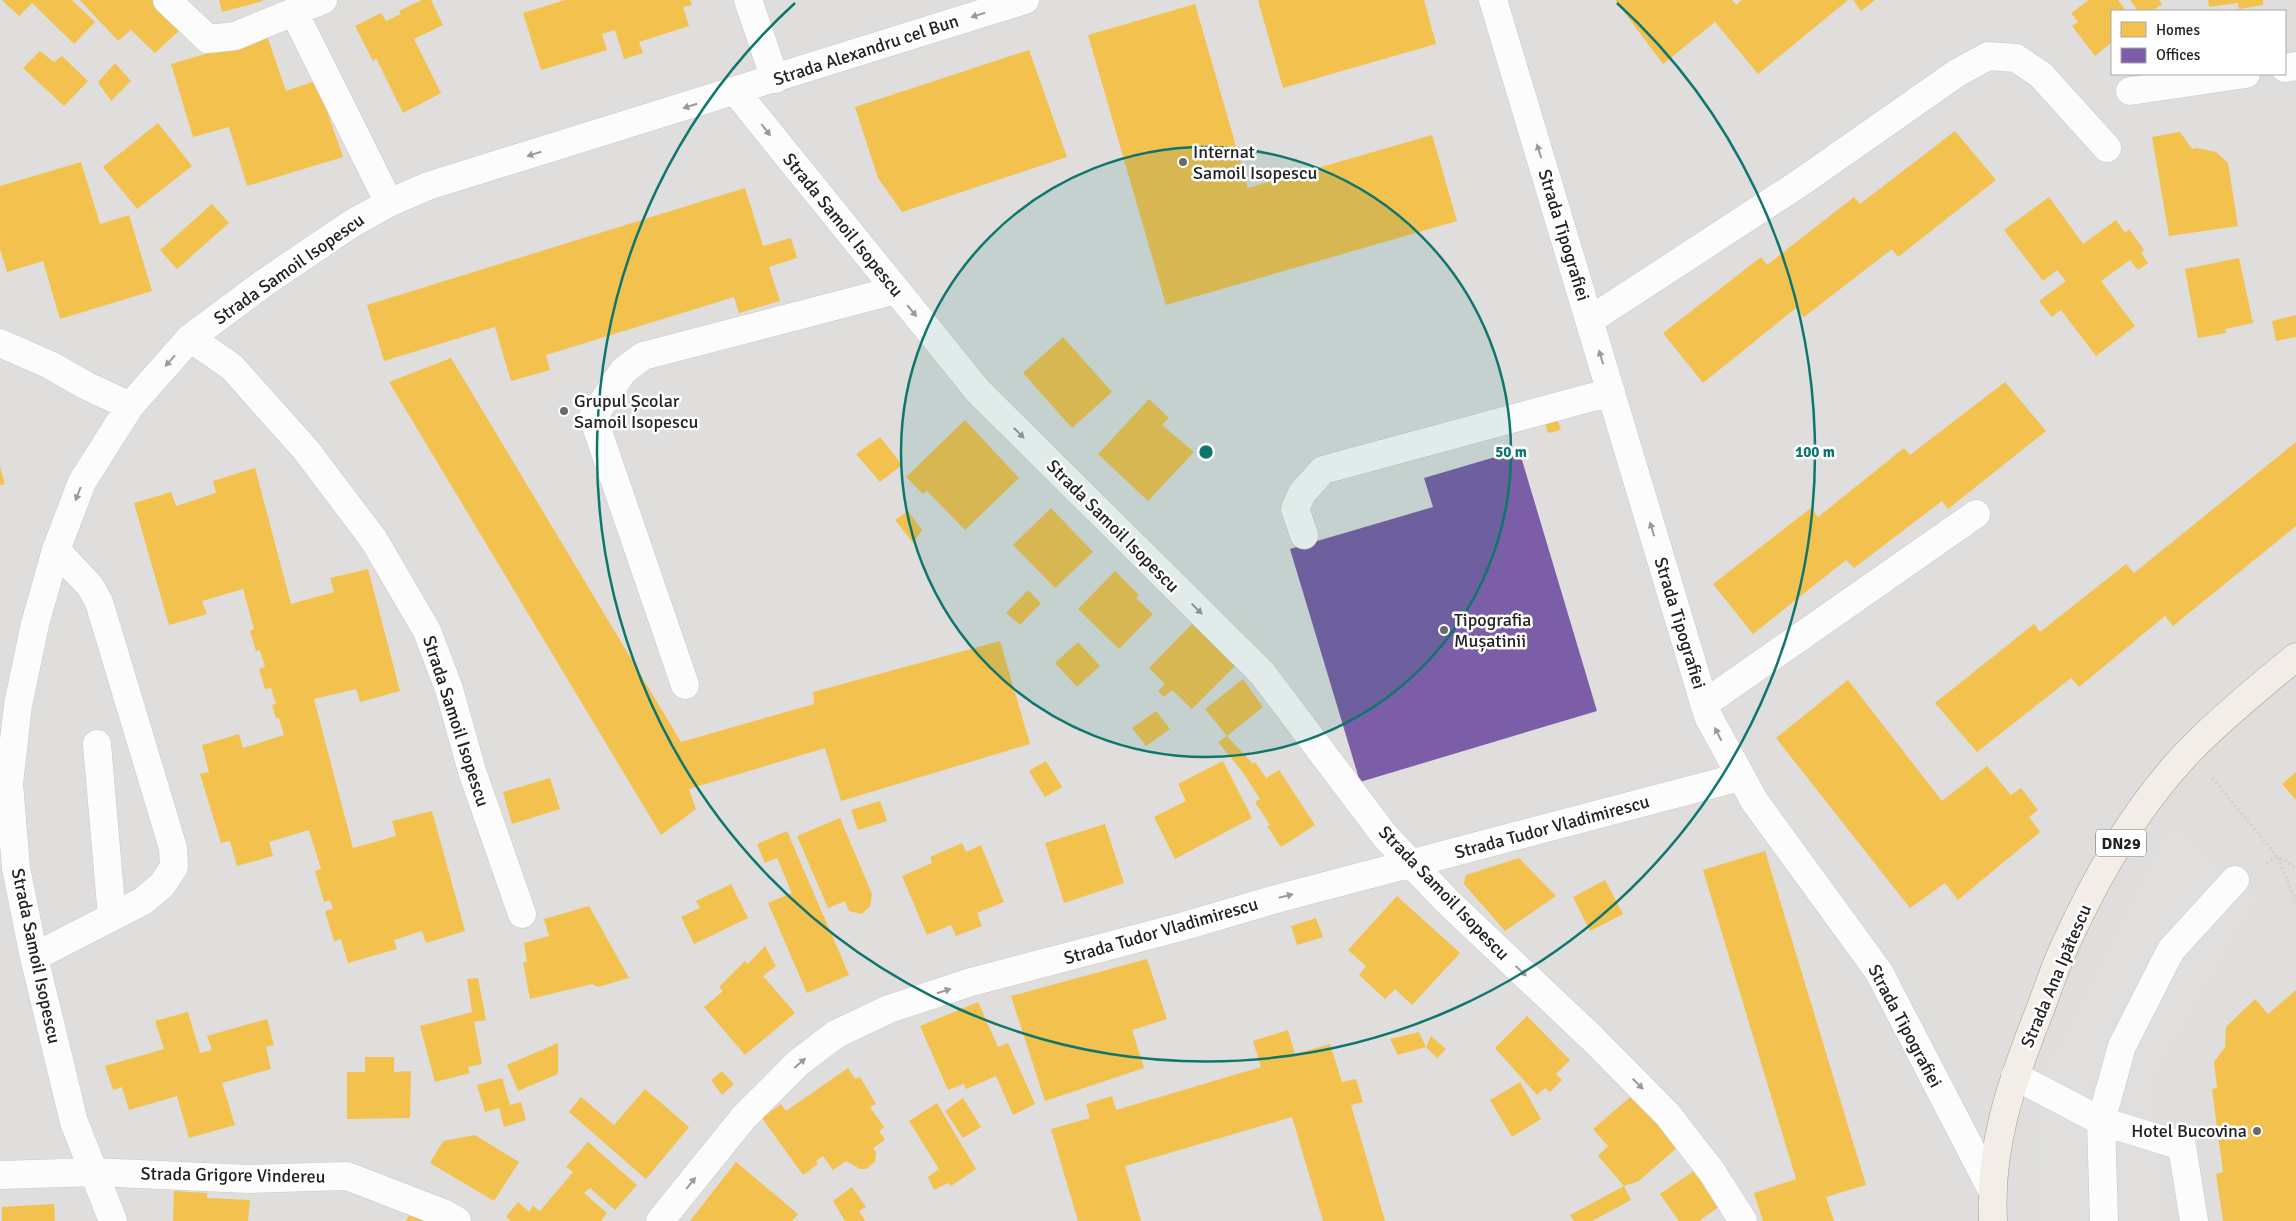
<svg xmlns="http://www.w3.org/2000/svg" width="2296" height="1221" viewBox="0 0 2296 1221" font-family="Signika,sans-serif">
<style>
.residential{fill:#dfdedc;fill-rule:evenodd}
.parking{fill:#e0dfde}
.homes{fill:#f2c14e}
.offices{fill:#7b5ea7}
.lines{fill:none;stroke-linecap:round;stroke-linejoin:round}
.minor-casing{stroke:#c9c8c7;stroke-width:29}
.major-casing{stroke:#a79c86;stroke-width:29}
.path{stroke:#dccecd;stroke-width:3;stroke-dasharray:2.5 2.5;stroke-linecap:butt}
.minor{stroke:#fdfcfc;stroke-width:28}
.major{stroke:#f3ede7;stroke-width:28}
.oneway{fill:#9a9a9a}
.ring{fill:none;stroke:#0f766e;stroke-width:2.5}
.poi-dot{fill:#6a6968;stroke:#fff;stroke-width:2}
.labels{text-anchor:middle;stroke-width:5;stroke-linejoin:round;paint-order:stroke}
.shield{fill:#fff;stroke:#646464;stroke-width:1}
.shield-label{font-size:16px;font-weight:bold;fill:#222}
.street-label{font-size:18px;fill:#222;stroke:#fff}
.poi-label{font-size:18px;fill:#222;stroke:#fff;text-anchor:start}
.centre{fill:#0f766e;stroke:#fff;stroke-width:2.5}
.ring-label{font-size:15px;text-anchor:middle;font-weight:bold;fill:#0f766e;stroke:#fff;stroke-width:5;stroke-linejoin:round;paint-order:stroke}
</style>
<rect width="100%" height="100%" fill="#f0eeeb"/>
<path class="residential" d="M0,0H2296V1221H0ZM2112,11H2285V74H2112Z"/>
<path class="parking" d="M2170,825L2235,880L2258,897L2151,1083L2164,1221H2037L2036,1087Z"/>
<path class="homes" d="M2,0H72L95,22L74,44L32,3L19,16Z
M80,0H155L181,29L155,53L131,30L118,41Z
M219,0H263V1L222,12Z
M422,0H431L443,25L414,39L441,93L403,113L376,58L373,61L355,26L381,13L386,21L401,14L399,11Z
M565,0H690L692,5L683,7L689,26L639,42L643,53L624,59L615,30L602,34L607,50L541,70L523,13Z
M1258,0H1424L1436,44L1283,88Z
M1615,0H1732L1736,5L1742,0H1848L1758,74L1715,22L1663,64Z
M1853,0H1875L1861,11Z
M2089,0H2118L2126,11H2112V42L2095,56L2072,26L2078,22L2071,13Z
M2130,0H2159L2162,4L2152,11H2138Z
M2208,0H2263V5L2239,9L2238,3L2209,7Z
M1195,4L1248,188L1432,135L1457,221L1166,305L1088,35Z
M267,36L286,91L318,80L335,108L327,111L343,157L247,186L229,127L193,137L171,64Z
M1029,50L1067,157L902,212L878,178L855,107Z
M40,51L54,62L62,56L88,81L64,106L23,68Z
M115,63L131,81L111,101L98,82Z
M158,123L192,166L137,209L103,167Z
M1955,131L1996,180L1898,257L1892,249L1804,317L1796,308L1703,383L1663,333L1761,257L1767,265L1854,197L1860,204Z
M2180,132L2192,149L2197,148L2216,152L2228,163L2238,226L2169,236L2152,137Z
M81,162L100,224L129,215L152,291L60,319L43,261L7,272L0,249V186Z
M745,188L763,246L791,238L797,258L769,267L780,301L739,313L734,297L546,355L550,370L511,381L495,327L384,361L367,305Z
M2049,197L2083,244L2116,220L2125,233L2129,229L2144,250L2141,253L2148,263L2138,270L2130,260L2101,281L2135,326L2096,356L2061,310L2052,317L2039,301L2066,281L2057,270L2043,281L2004,230Z
M212,204L229,223L177,269L160,250Z
M2239,258L2253,323L2225,329L2226,333L2198,338L2185,269Z
M2296,315V337L2276,341L2272,321Z
M1063,337L1112,392L1072,428L1023,373Z
M451,358L681,742L814,704L813,692L1000,641L1030,744L841,801L825,748L689,789L696,809L661,835L389,382Z
M2005,382L2046,431L1948,509L1942,501L1854,568L1846,560L1753,634L1713,584L1811,508L1818,517L1904,448L1910,455Z
M1149,399L1169,418L1162,425L1194,452L1148,501L1098,454Z
M1556,416L1561,430L1548,433L1544,420Z
M965,420L1019,478L965,530L927,491L923,494L906,477Z
M880,437L902,465L880,482L856,454Z
M2296,442V526L2173,626L2165,616L2079,687L2071,678L1977,752L1935,703L2034,624L2040,632L2126,564L2134,573Z
M0,467L5,484L0,485Z
M255,468L291,604L334,592L330,578L368,569L400,691L360,702L356,689L314,699L353,848L396,836L392,821L432,811L465,931L426,943L422,931L394,940L397,949L348,963L341,939L334,941L325,911L333,909L330,900L324,902L315,871L321,869L309,830L269,842L273,856L237,866L230,841L221,843L200,774L209,772L202,745L239,734L243,748L284,735L279,718H276L272,705L276,704L271,688L265,689L259,669L265,667L260,650L256,651L250,631L254,629L243,589L202,601L207,614L169,625L134,503L171,492L176,506L216,493L213,481Z
M1051,508L1093,552L1055,588L1013,545Z
M908,511L922,530L913,543L895,520Z
M1115,571L1139,595L1136,598L1153,614L1119,649L1078,609Z
M1028,590L1041,603L1020,625L1006,613Z
M1194,622L1237,664L1192,709L1172,690L1164,697L1158,691L1165,684L1149,668Z
M1078,642L1100,666L1077,687L1055,663Z
M1243,679L1263,707L1227,736L1205,709Z
M1848,680L1942,801L1987,766L2011,795L2021,788L2038,810L2029,817L2040,832L1958,900L1945,883L1910,908L1776,738Z
M1156,711L1170,729L1146,746L1132,728Z
M1227,736L1253,764L1255,762L1266,778L1279,770L1315,825L1281,847L1267,826L1270,825L1255,802L1260,799L1242,771L1218,742Z
M1046,761L1062,787L1045,797L1029,771Z
M1223,761L1252,818L1175,859L1154,817L1186,801L1178,784Z
M2296,772V800L2282,784Z
M550,778L560,809L512,824L503,792Z
M880,801L887,821L858,830L851,810Z
M840,818L872,894L870,907L861,914L849,911L845,901L828,908L797,836Z
M1105,824L1124,883L1064,903L1045,843Z
M787,831L849,975L807,993L768,903L792,893L777,858L765,863L757,844Z
M962,843L966,852L981,845L1004,902L977,913L982,926L956,936L951,925L927,935L902,876L932,863L930,857Z
M1765,851L1866,1185L1826,1197L1834,1221H1763L1754,1193L1796,1179L1703,870Z
M1519,858L1556,896L1505,931L1464,884L1466,875Z
M1605,880L1623,914L1590,931L1573,897Z
M731,884L748,918L694,944L681,917L700,908L696,901Z
M1397,896L1460,953L1412,1005L1395,989L1385,999L1359,975L1366,966L1348,950Z
M589,906L629,978L598,987L592,984L530,999L523,962H527L524,943L549,936L544,919Z
M1316,918L1323,937L1297,945L1291,926Z
M765,946L776,966L763,976L795,1013L745,1055L704,1007L723,991L719,987L745,961L748,964Z
M1147,959L1167,1019L1132,1030L1144,1068L1045,1101L1011,996Z
M478,978L486,1020L474,1022L482,1064L468,1067L470,1073L435,1082L420,1026L472,1012L467,979Z
M2296,990V1221H2223L2216,1174L2223,1172L2212,1089L2217,1088L2214,1062L2225,1047L2226,1027L2255,999L2268,1014Z
M978,1002L998,1047L1008,1043L1035,1104L1013,1115L996,1076L966,1089L964,1084L948,1090L920,1026Z
M188,1012L200,1053L212,1050L207,1036L267,1019L274,1045L266,1047L271,1069L222,1083L235,1125L189,1138L177,1096L129,1110L122,1087L113,1090L105,1066L164,1049L155,1021Z
M1527,1016L1570,1060L1556,1074L1562,1080L1550,1092L1545,1088L1537,1095L1495,1048Z
M1288,1030L1295,1054L1330,1044L1342,1082L1356,1079L1363,1102L1351,1105L1385,1221H1323L1292,1117L1125,1166L1141,1221H1078L1051,1129L1090,1118L1086,1104L1112,1096L1116,1110L1261,1067L1253,1041Z
M1419,1032L1426,1047L1431,1036L1446,1049L1437,1058L1426,1047L1398,1055L1390,1039Z
M558,1043V1074L518,1091L507,1065Z
M365,1057H394V1072L411,1071L410,1118L347,1119V1072H365Z
M848,1068L855,1079L860,1077L876,1104L870,1107L884,1127L879,1131L885,1140L873,1148L876,1152L875,1162L866,1169H860L846,1161L833,1170L823,1156L816,1161L818,1164L803,1175L762,1118L781,1104L786,1111Z
M722,1071L734,1084L722,1095L711,1080Z
M502,1078L510,1105L521,1102L526,1120L504,1127L499,1108L485,1112L477,1085Z
M1520,1082L1541,1119L1512,1137L1490,1100Z
M645,1089L689,1127L646,1179L569,1112L581,1097L614,1125Z
M1635,1093L1680,1145L1639,1181L1624,1186L1598,1156L1608,1146L1593,1129Z
M963,1098L981,1127L963,1138L945,1111Z
M937,1103L976,1169L951,1186L948,1183L934,1190L928,1177L939,1169L909,1121Z
M475,1135L519,1162L494,1201L430,1163L443,1141Z
M588,1142L637,1185L615,1210L590,1188L584,1193L607,1213L601,1221H511L506,1217L518,1202L529,1212L533,1206L540,1211L573,1172L566,1167Z
M736,1162L798,1214L792,1221H690Z
M1698,1168L1724,1203L1699,1221H1679L1660,1194Z
M1624,1186L1631,1200L1592,1221H1574L1570,1215Z
M852,1187L866,1207L859,1211L865,1221H845L833,1201Z
M174,1191L207,1193V1198L250,1200L248,1221H173Z
M54,1204L55,1221H2V1207Z
M410,1214L424,1221H406Z"/>
<path class="offices" d="M1519,450L1597,711L1360,782L1290,549L1433,507L1424,478Z"/>
<g class="lines">
<defs>
<path id="minor" d="M167,0L208,39L235,36L323,0
M748,0L775,79
M1493,0L1708,716L1755,802L1879,972L1992,1190
M294,12L389,203
M2285,68L2296,66
M2130,91L2246,74
M736,92L978,391L1262,673L1385,836L1447,901L1592,1038L1668,1115L1712,1172L1743,1221
M1590,320L1797,185L1957,73L1988,56L2016,58L2041,75L2107,148
M190,338L232,367L306,450L374,540L427,631L449,689L472,771L522,914
M0,343L50,365L87,386L130,406
M1304,535L1295,509L1302,493L1323,470L1611,392
M685,685L593,417L623,371L643,356L896,290
M1704,704L1976,514
M97,744L112,917
M34,957L143,901L162,885L174,867L173,848L99,602L90,586L56,550
M2015,1076L2101,1121L2182,1146L2194,1221
M0,1175L94,1172L248,1179L347,1176L443,1213L457,1221
M113,1221L74,1122L34,957L16,868L9,784L18,705L35,624L56,550L82,482L130,406L190,338L264,283L351,224L389,203L428,186L1025,0
M660,1221L744,1117L798,1063L836,1034L889,1009L971,982L1188,925L1276,899L1740,777
M2104,1221L2101,1121L2122,1046L2171,950L2235,880"/>
<path id="major" d="M1993,1221C1989,1148 2010,1087 2036,1020C2047,993 2055,965 2068,939C2099,871 2139,803 2191,749C2224,716 2260,686 2296,657"/>
</defs>
<use href="#minor" class="minor-casing"/>
<use href="#major" class="major-casing"/>
<path class="path" d="M2212,778L2277,856L2296,868
M2266,863L2277,856L2296,901"/>
<use href="#minor" class="minor"/>
<use href="#major" class="major"/>
</g>
<defs><path id="oneway-solid" d="M-6-.8H1V-3.2L6.5 0L1 3.2V.8H-6Z" transform="scale(1.25)"/></defs>
<g class="oneway">
<use href="#oneway-solid" transform="translate(978 15) rotate(162)"/>
<use href="#oneway-solid" transform="translate(690 106) rotate(163)"/>
<use href="#oneway-solid" transform="translate(766 130) rotate(52)"/>
<use href="#oneway-solid" transform="translate(1539 151) rotate(-107)"/>
<use href="#oneway-solid" transform="translate(534 154) rotate(163)"/>
<use href="#oneway-solid" transform="translate(912 311) rotate(51)"/>
<use href="#oneway-solid" transform="translate(1601 357) rotate(-107)"/>
<use href="#oneway-solid" transform="translate(170 361) rotate(132)"/>
<use href="#oneway-solid" transform="translate(1019 433) rotate(45)"/>
<use href="#oneway-solid" transform="translate(78 494) rotate(111)"/>
<use href="#oneway-solid" transform="translate(1652 529) rotate(-107)"/>
<use href="#oneway-solid" transform="translate(1197 609) rotate(45)"/>
<use href="#oneway-solid" transform="translate(1718 734) rotate(-117)"/>
<use href="#oneway-solid" transform="translate(1286 896) rotate(-14)"/>
<use href="#oneway-solid" transform="translate(1521 971) rotate(43)"/>
<use href="#oneway-solid" transform="translate(944 991) rotate(-18)"/>
<use href="#oneway-solid" transform="translate(800 1063) rotate(-41)"/>
<use href="#oneway-solid" transform="translate(1638 1084) rotate(45)"/>
<use href="#oneway-solid" transform="translate(691 1183) rotate(-51)"/>
</g>
<circle cx="1206" cy="452" r="305" fill="#0f766e" fill-opacity=".12"/>
<g class="ring">
<circle cx="1206" cy="452" r="305"/>
<path d="M1617 3A609 609 0 1 1 795 3"/>
</g>
<g class="poi-dot">
<circle cx="1183" cy="162" r="5"/>
<circle cx="564" cy="411" r="5"/>
<circle cx="1444" cy="630" r="5"/>
<circle cx="2257" cy="1131" r="5"/>
</g>
<g class="labels">
<rect class="shield" x="2096" y="829.5" width="50" height="27" rx="4"/>
<g class="shield-label">
<text x="2121" y="849">DN29</text>
</g>
<g class="street-label">
<text transform="translate(866 50) rotate(-18)" y="6">Strada Alexandru cel Bun</text>
<text transform="translate(843 225) rotate(51)" y="6">Strada Samoil Isopescu</text>
<text transform="translate(1564 235) rotate(73)" y="6">Strada Tipografiei</text>
<text transform="translate(289 269) rotate(-35)" y="6">Strada Samoil Isopescu</text>
<text transform="translate(1113 526) rotate(45)" y="6">Strada Samoil Isopescu</text>
<text transform="translate(1680 623) rotate(73)" y="6">Strada Tipografiei</text>
<text transform="translate(456 721) rotate(72)" y="6">Strada Samoil Isopescu</text>
<text transform="translate(1552 827) rotate(-15)" y="6">Strada Tudor Vladimirescu</text>
<text transform="translate(1444 893) rotate(46)" y="6">Strada Samoil Isopescu</text>
<text transform="translate(1161 931) rotate(-16)" y="6">Strada Tudor Vladimirescu</text>
<text transform="translate(36 956) rotate(78)" y="6">Strada Samoil Isopescu</text>
<text transform="translate(2056 976) rotate(-67)" y="6">Strada Ana Ipătescu</text>
<text transform="translate(1905 1026) rotate(62)" y="6">Strada Tipografiei</text>
<text transform="translate(233 1175) rotate(1)" y="6">Strada Grigore Vindereu</text>
</g>
<g class="poi-label">
<text x="1193" y="158">Internat<tspan x="1193" dy="21">Samoil Isopescu</tspan></text>
<text x="574" y="407">Grupul Școlar<tspan x="574" dy="21">Samoil Isopescu</tspan></text>
<text x="1454" y="626">Tipografia<tspan x="1454" dy="21">Mușatinii</tspan></text>
<text x="2247" y="1137" text-anchor="end">Hotel Bucovina</text>
</g>
</g>
<circle cx="1206" cy="452" r="8" class="centre"/>
<g class="ring-label">
<text x="1511" y="457">50 m</text>
<text x="1815" y="457">100 m</text>
</g>
<rect x="2111" y="10" width="175" height="65" fill="#ffffff" stroke="#a7a7a7"/>
<rect x="2121" y="22" width="25" height="15" fill="#f2c14e" stroke="#a7a7a7"/>
<text x="2156" y="35" font-size="15" fill="#222222">Homes</text>
<rect x="2121" y="48" width="25" height="15" fill="#7b5ea7" stroke="#a7a7a7"/>
<text x="2156" y="60" font-size="15" fill="#222222">Offices</text>
</svg>
